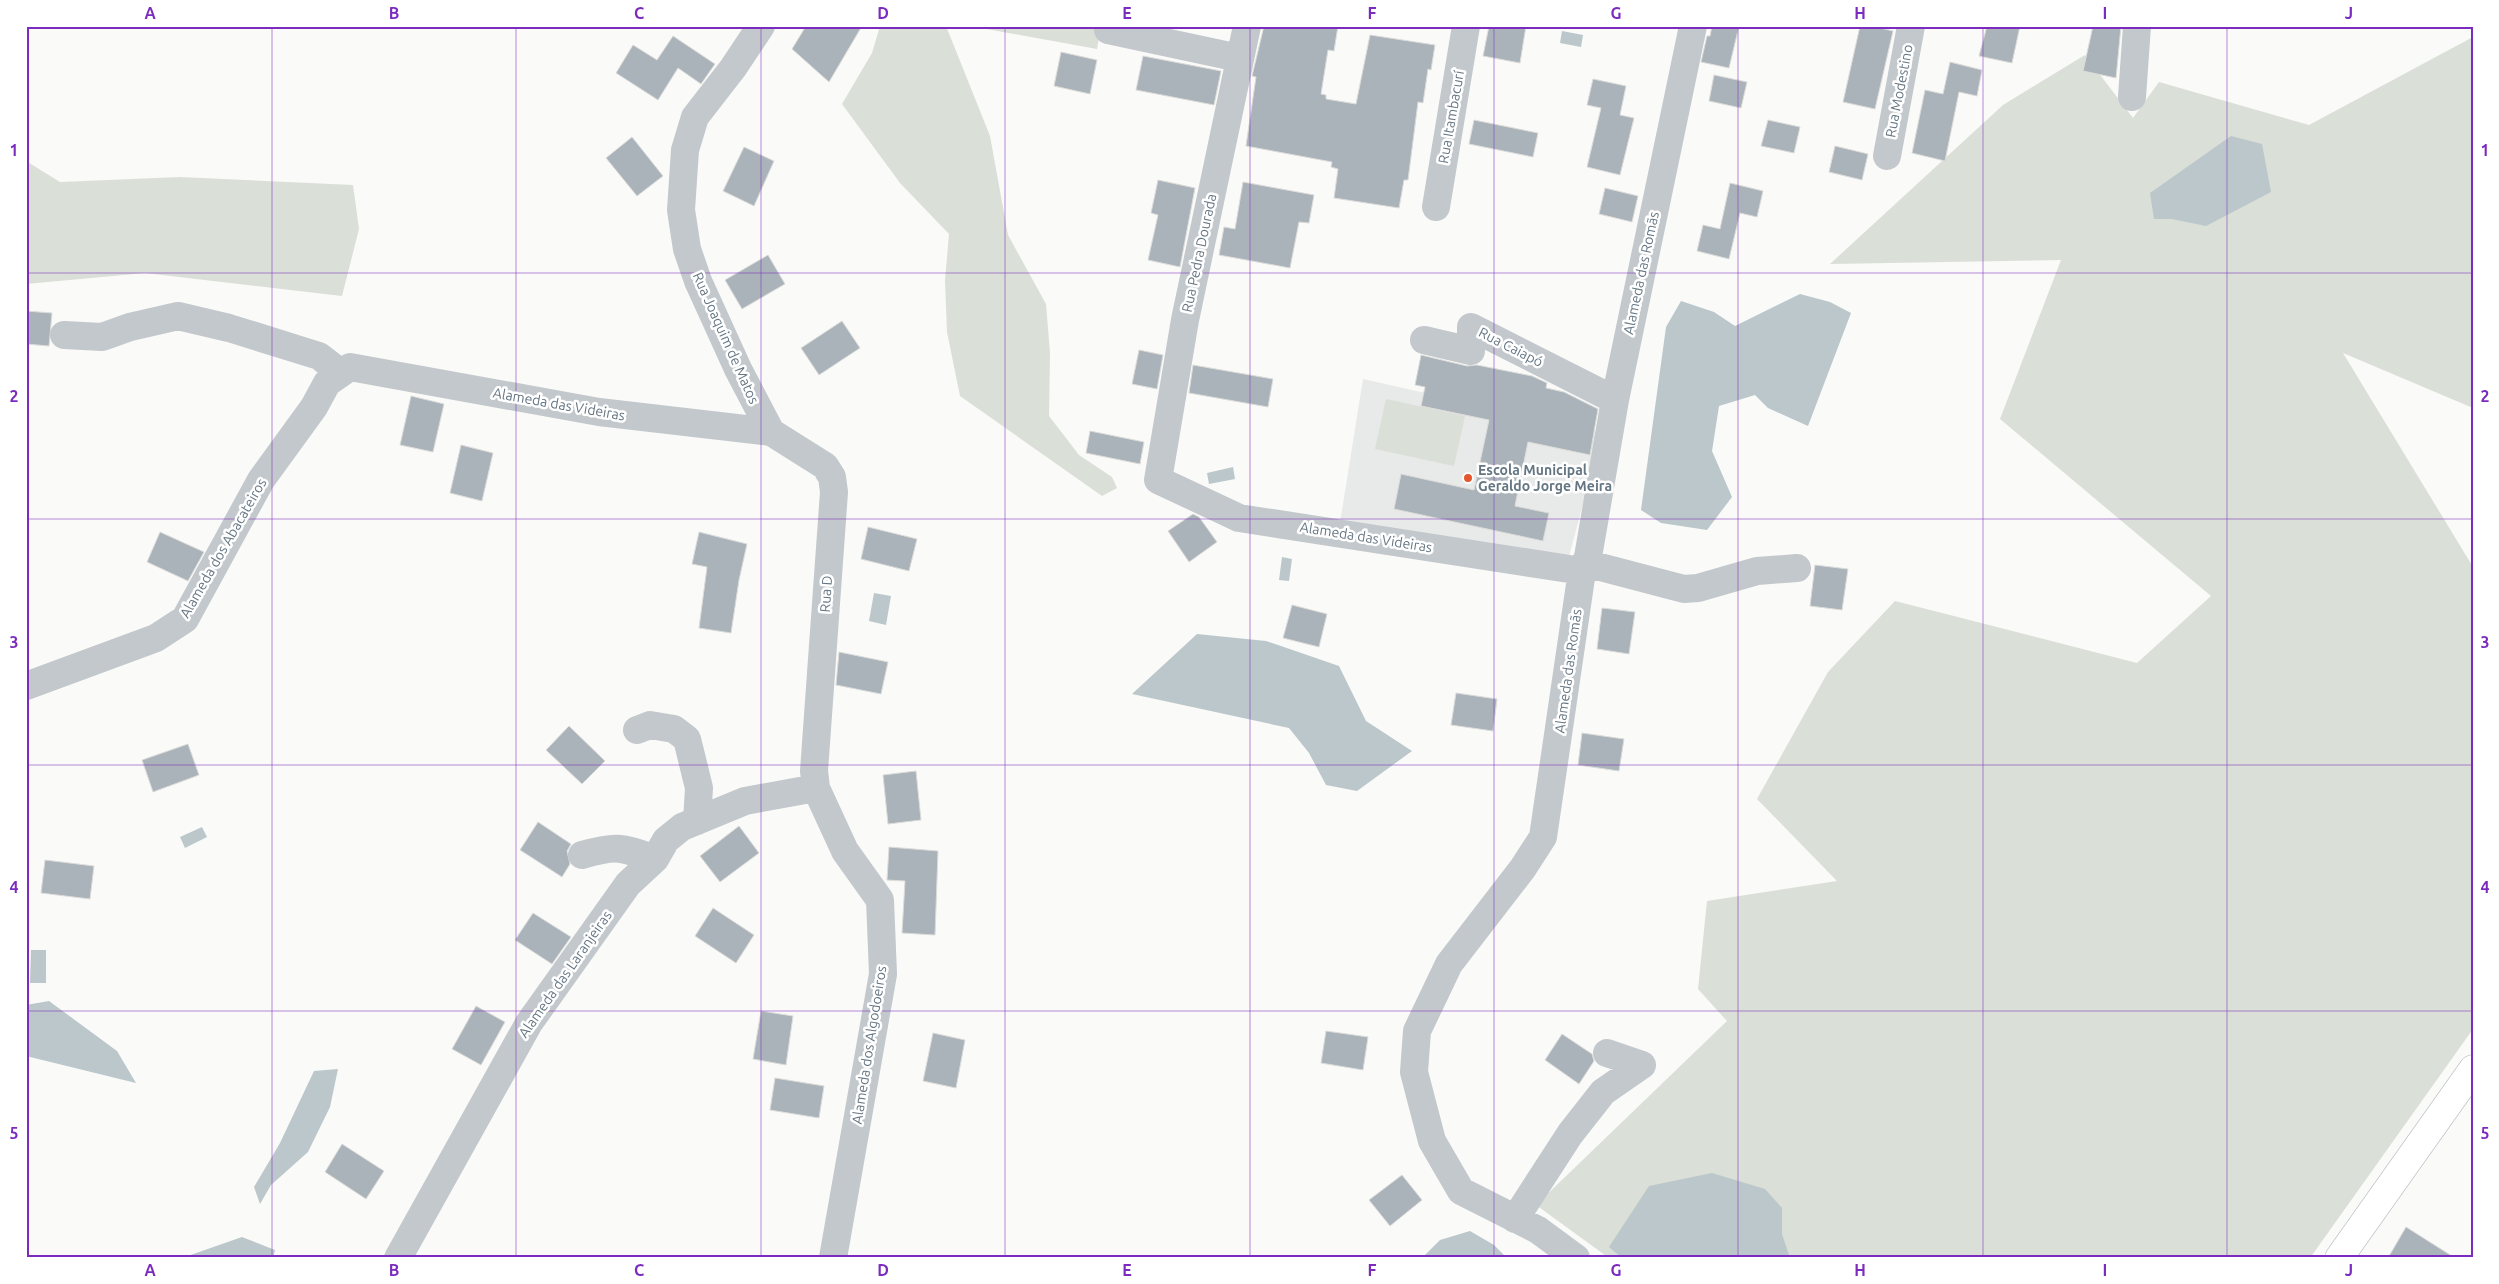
<svg xmlns="http://www.w3.org/2000/svg" width="2499" height="1284" viewBox="0 0 2499 1284" font-family="Ubuntu,sans-serif">
<style>
.built{fill:#e8e9e9}
.green{fill:#dadfd7}
.water{fill:#bbc7cb}
.building{fill:#aab3b9;stroke:#dcdcda}
.lines{fill:none;stroke-linecap:round;stroke-linejoin:round}
.major-casing{stroke:#b5babe;stroke-width:29}
.minor{stroke:#c3c8cc;stroke-width:28}
.major{stroke:#fff;stroke-width:28}
.grid{fill:none;stroke:#7b2cbf;stroke-width:1;stroke-opacity:0.55}
.poi-dot{fill:#e4572e;stroke:#fff;stroke-width:2}
.labels{text-anchor:middle;stroke-width:5;stroke-linejoin:round;paint-order:stroke}
.street-label{font-size:14px;fill:#657683;stroke:#fff}
.poi-label{font-size:14px;font-weight:bold;fill:#657683;stroke:#fff;text-anchor:start}
.neatline{fill:none;stroke:#7b2cbf;stroke-width:2}
.grid-label{font-size:16px;text-anchor:middle;font-weight:bold;fill:#7b2cbf}
</style>
<rect width="100%" height="100%" fill="#fafaf8"/>
<path class="built" d="M1363,379L1602,433L1568,560L1340,523Z"/>
<path class="green" d="M880,26H946L990,136L1008,235L1046,304L1050,353L1049,416L1079,455L1112,477L1117,488L1102,496L960,396L947,332L945,280L949,234L900,183L842,104L872,53Z
M970,26H1101L1097,49Z
M2473,37V408L2343,353L2473,567V1029L2310,1258H1609L1536,1205L1727,1021L1698,989L1707,901L1837,881L1757,799L1828,672L1895,601L2137,663L2211,596L2000,419L2061,260L1830,264L2003,105L2085,55L2133,118L2159,82L2309,125Z
M26,161L60,182L180,177L353,185L359,229L342,296L145,273L26,284Z
M1386,399L1465,416L1454,466L1375,449Z"/>
<path class="water" d="M1562,31L1583,35L1581,47L1560,43Z
M2231,136L2262,144L2271,192L2206,226L2172,219H2154L2150,193Z
M1800,294L1830,302L1851,313L1808,426L1768,408L1755,395L1719,406L1712,451L1732,497L1707,530L1661,523L1641,510L1666,327L1681,301L1714,312L1735,326Z
M1233,467L1235,479L1209,484L1207,473Z
M1282,557L1292,559L1289,581L1279,580Z
M874,593L891,596L886,625L869,621Z
M1197,634L1266,641L1339,666L1366,721L1412,751L1357,791L1326,785L1309,753L1289,728L1132,694Z
M202,827L207,837L185,848L180,837Z
M31,950H46V983H30Z
M49,1001L117,1051L136,1083L26,1056V1005Z
M338,1069L330,1107L308,1152L271,1185L260,1204L254,1187L280,1143L314,1071Z
M1712,1173L1765,1189L1782,1208V1234L1790,1258H1622L1609,1247L1649,1186Z
M1470,1231L1494,1245L1507,1258H1422L1440,1240Z
M242,1237L275,1250L273,1258H182Z"/>
<path class="building" d="M806,26H862L829,82L792,49Z
M1264,26H1338L1334,51L1328,50L1321,94L1326,95V99L1356,104L1370,35L1435,45L1431,70L1428,69L1423,103L1418,102L1408,180H1404L1399,208L1334,198L1338,169L1331,167L1332,162L1246,146L1256,77L1252,76Z
M1489,26H1526L1520,63L1483,56Z
M1712,26H1739L1729,68L1701,62L1707,36H1710Z
M1860,26H1872L1893,31L1875,109L1843,102Z
M1987,26H2020L2012,63L1979,56Z
M2093,26H2121L2116,78L2083,71Z
M673,36L715,64L701,84L678,68L658,100L616,73L633,45L657,60Z
M1061,52L1097,60L1090,94L1054,86Z
M1143,56L1221,71L1214,105L1136,90Z
M1950,62L1982,70L1977,96L1959,92L1945,161L1912,153L1925,90L1943,94Z
M1714,75L1747,82L1741,108L1709,101Z
M1593,79L1626,86L1620,115L1634,118L1620,175L1587,167L1601,108L1587,105Z
M1474,120L1538,133L1533,157L1469,144Z
M1768,120L1800,127L1794,153L1761,146Z
M632,137L663,176L637,196L606,158Z
M1835,146L1868,154L1862,180L1829,172Z
M744,147L774,161L754,206L723,191Z
M1158,180L1195,188L1180,267L1148,260L1158,215L1151,213Z
M1243,182L1314,195L1309,223L1299,222L1290,268L1219,255L1224,227L1235,229Z
M1730,183L1763,191L1757,217L1740,213L1729,259L1697,251L1703,225L1720,229Z
M1605,188L1638,196L1632,222L1599,214Z
M768,255L785,284L742,309L725,280Z
M26,311L52,313L49,346L26,344Z
M842,321L860,348L819,375L801,348Z
M1139,350L1163,355L1157,389L1132,384Z
M1421,355L1467,366L1477,365L1532,376L1547,383L1546,388L1564,392L1598,409L1590,455L1528,442L1515,506L1549,513L1543,541L1394,509L1401,474L1474,490L1489,420L1421,406L1425,387L1415,385Z
M1193,365L1273,379L1268,407L1189,393Z
M411,396L444,404L433,452L400,445Z
M1090,431L1144,442L1140,464L1086,453Z
M461,445L493,453L482,501L450,493Z
M1193,514L1199,517L1217,542L1189,562L1168,531Z
M868,527L917,539L909,571L861,559Z
M160,532L204,552L188,581L147,562Z
M699,532L747,544L739,580L731,633L699,628L707,567L692,564Z
M1815,565L1848,569L1842,610L1810,606Z
M1292,605L1327,614L1319,647L1283,638Z
M1602,608L1635,612L1629,654L1597,649Z
M839,652L888,662L881,694L836,685Z
M1456,693L1497,699L1493,731L1451,725Z
M569,726L605,761L582,784L546,750Z
M1582,733L1624,739L1619,771L1578,765Z
M188,744L199,775L153,792L142,760Z
M916,771L921,820L888,824L883,775Z
M538,822L571,844L567,851L570,864L562,877L520,850Z
M739,826L759,853L720,882L700,856Z
M889,847L938,851L935,935L902,933L905,881L887,880Z
M45,860L94,866L90,899L41,893Z
M713,908L754,935L736,963L695,936Z
M533,913L571,937L552,964L515,940Z
M476,1006L505,1022L481,1065L452,1049Z
M761,1011L793,1016L786,1065L753,1059Z
M1326,1031L1368,1037L1363,1070L1321,1063Z
M933,1033L965,1040L956,1088L923,1081Z
M1562,1034L1592,1054L1594,1061L1579,1084L1545,1060Z
M775,1078L824,1086L819,1118L770,1110Z
M342,1144L384,1171L366,1199L325,1172Z
M1402,1175L1422,1200L1390,1226L1369,1200Z
M2406,1227L2455,1258H2388Z"/>
<g class="lines">
<defs>
<path id="major" d="M2339,1258L2473,1069"/>
</defs>
<use href="#major" class="major-casing"/>
<path class="minor" d="M761,26L733,68L695,117L685,150L681,210L687,249L698,281L738,369L771,432
M1247,26L1185,320L1158,480L1239,518L1582,571
M1108,30L1239,58
M2132,97L2137,26
M1887,156L1911,26
M1436,207L1466,26
M64,335L102,337L130,327L178,316L229,328L319,356L341,373
M1424,340L1471,351V327L1615,400
M1585,563L1684,589L1698,588L1757,571L1797,568
M26,686L156,638L185,619L261,480L314,407L327,383L350,367L599,412L771,432L825,466L832,477L834,492L814,771L816,788L845,851L880,900L883,974L833,1258
M637,730L650,725L674,729L687,739L699,788L697,821
M582,855C617,845 621,847 655,859
M1515,1219L1570,1134L1603,1092L1642,1065L1607,1053
M398,1258L529,1023L628,884L655,859L666,840L682,827L745,801L816,788
M1576,1258L1538,1230L1461,1191L1432,1141L1414,1072L1417,1031L1449,964L1523,868L1543,837L1582,571L1588,557L1615,400L1693,26"/>
<use href="#major" class="major"/>
</g>
<path class="grid" d="M272,26V1258M516,26V1258M761,26V1258M1005,26V1258M1250,26V1258M1494,26V1258M1738,26V1258M1983,26V1258M2227,26V1258M26,273H2473M26,519H2473M26,765H2473M26,1011H2473"/>
<circle class="poi-dot" cx="1468" cy="478" r="5"/>
<g class="labels">
<g class="street-label">
<text transform="translate(1899 91) rotate(-79)" y="5">Rua Modestino</text>
<text transform="translate(1451 117) rotate(-80)" y="5">Rua Itambacurí</text>
<text transform="translate(1199 253) rotate(-78)" y="5">Rua Pedra Dourada</text>
<text transform="translate(1641 273) rotate(-78)" y="5">Alameda das Romãs</text>
<text transform="translate(726 338) rotate(66)" y="5">Rua Joaquim de Matos</text>
<text transform="translate(1511 347) rotate(27)" y="5">Rua Caiapó</text>
<text transform="translate(559 404) rotate(10)" y="5">Alameda das Videiras</text>
<text transform="translate(1366 537) rotate(9)" y="5">Alameda das Videiras</text>
<text transform="translate(223 548) rotate(-60)" y="5">Alameda dos Abacateiros</text>
<text transform="translate(826 594) rotate(-86)" y="5">Rua D</text>
<text transform="translate(1568 671) rotate(-82)" y="5">Alameda das Romãs</text>
<text transform="translate(565 974) rotate(-55)" y="5">Alameda das Laranjeiras</text>
<text transform="translate(869 1045) rotate(-81)" y="5">Alameda dos Algodoeiros</text>
</g>
<g class="poi-label">
<text x="1478" y="475">Escola Municipal<tspan x="1478" dy="16">Geraldo Jorge Meira</tspan></text>
</g>
</g>
<rect width="2499" height="1284" fill="none" stroke="#ffffff" stroke-width="55"/>
<rect x="28" y="28" width="2444" height="1228" class="neatline"/>
<g class="grid-label">
<text x="150" y="19">A</text>
<text x="394" y="19">B</text>
<text x="639" y="19">C</text>
<text x="883" y="19">D</text>
<text x="1127" y="19">E</text>
<text x="1372" y="19">F</text>
<text x="1616" y="19">G</text>
<text x="1860" y="19">H</text>
<text x="2105" y="19">I</text>
<text x="2349" y="19">J</text>
<text x="14" y="156">1</text>
<text x="2485" y="156">1</text>
<text x="14" y="402">2</text>
<text x="2485" y="402">2</text>
<text x="14" y="648">3</text>
<text x="2485" y="648">3</text>
<text x="14" y="893">4</text>
<text x="2485" y="893">4</text>
<text x="14" y="1139">5</text>
<text x="2485" y="1139">5</text>
<text x="150" y="1276">A</text>
<text x="394" y="1276">B</text>
<text x="639" y="1276">C</text>
<text x="883" y="1276">D</text>
<text x="1127" y="1276">E</text>
<text x="1372" y="1276">F</text>
<text x="1616" y="1276">G</text>
<text x="1860" y="1276">H</text>
<text x="2105" y="1276">I</text>
<text x="2349" y="1276">J</text>
</g>
</svg>
